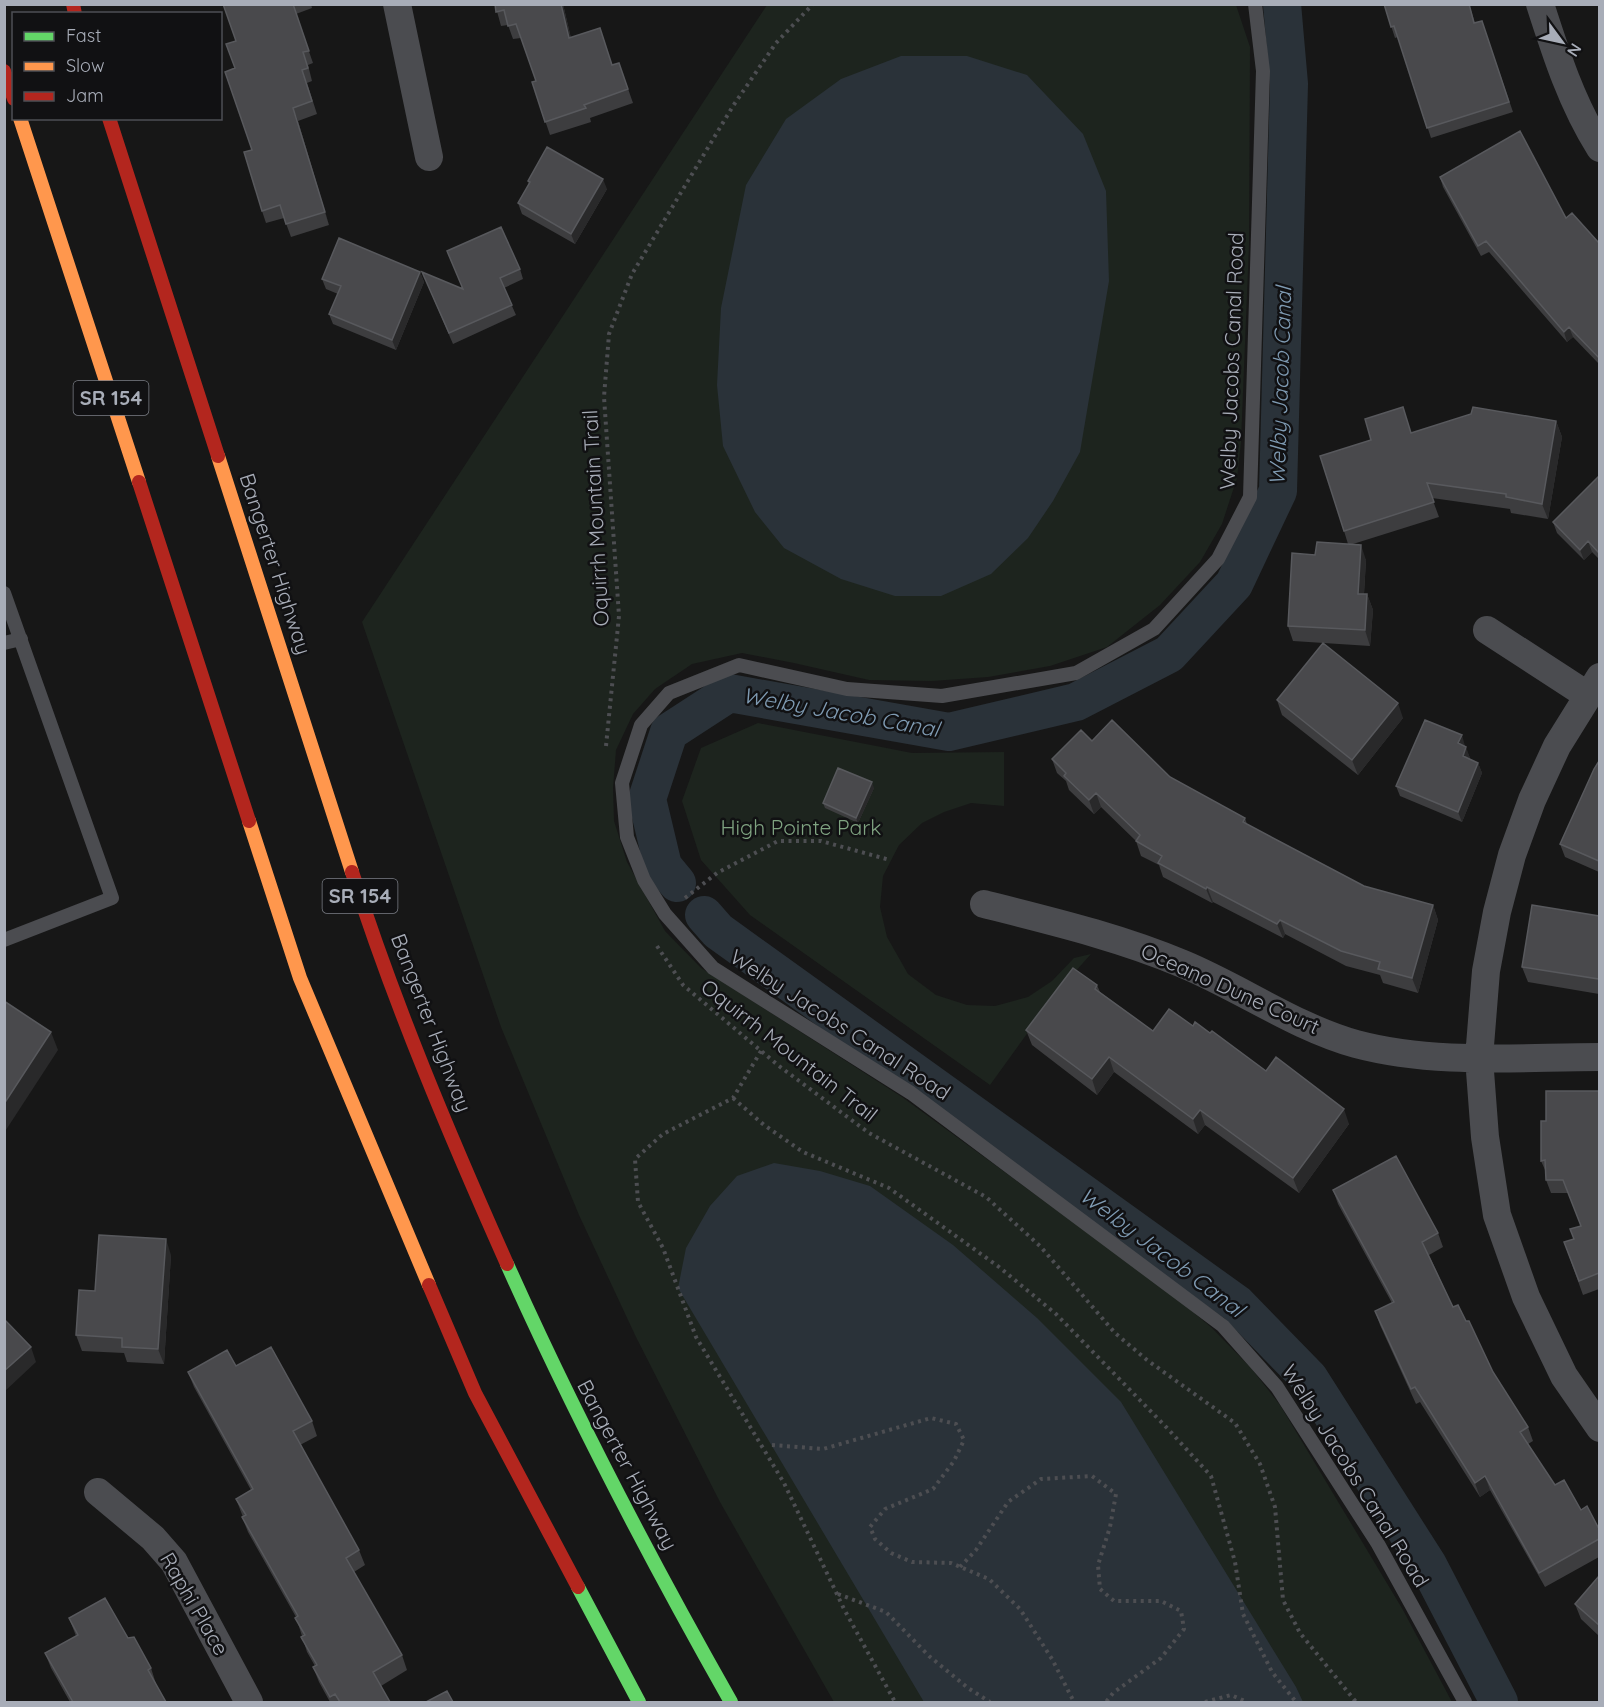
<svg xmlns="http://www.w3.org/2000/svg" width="1604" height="1707" viewBox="0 0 1604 1707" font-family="Quicksand,sans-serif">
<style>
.green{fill:#1d241e}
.water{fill:#2a3239}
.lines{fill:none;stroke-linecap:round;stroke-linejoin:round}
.canal{stroke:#2a3239;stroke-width:38}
.path{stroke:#4d4e52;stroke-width:4;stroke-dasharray:3 4.5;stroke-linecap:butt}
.lane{stroke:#4b4c50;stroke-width:14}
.street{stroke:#4b4c50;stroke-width:28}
.fast{stroke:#63d668;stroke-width:14}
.slow{stroke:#ff974d;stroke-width:14}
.jam{stroke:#b3261e;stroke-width:14}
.wall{fill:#3d3d3f}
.shaded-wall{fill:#29292a}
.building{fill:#49494c;stroke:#58595d;stroke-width:1.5}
.labels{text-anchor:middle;stroke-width:5;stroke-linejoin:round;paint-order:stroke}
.shield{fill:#111113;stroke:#7b7e86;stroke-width:1.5}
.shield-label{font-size:20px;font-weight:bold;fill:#a8adb8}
.street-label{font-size:21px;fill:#a8adb8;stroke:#111113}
.park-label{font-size:21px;fill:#7fa381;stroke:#111113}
.water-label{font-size:22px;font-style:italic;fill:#7f9bb3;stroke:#111113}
</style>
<rect width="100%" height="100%" fill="#171717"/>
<path class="green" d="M767,5H1236L1250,47L1249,245L1241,442L1237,478L1222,524L1200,562L1160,605L1107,647L1050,666L988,677L932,681L869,680L794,663L742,653L692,664L655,689L633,714L616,750L613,788L614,821L627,862L665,931L701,968L902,1097L1174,1296L1212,1328L1251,1368L1280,1405L1403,1610L1452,1702H834L720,1502L636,1337L579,1215L501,1027L362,622Z
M758,723L912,753L1004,752V806L971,803L944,812L922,823L899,845L883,876L880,907L887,937L908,974L936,995L967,1005L995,1006L1028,997L1052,981L1074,958L1091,954L1057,992L990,1085L750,915L701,860L682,801L701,748Z"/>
<path class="water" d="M901,56H967L1027,75L1083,134L1106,191L1109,281L1080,452L1053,501L1028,538L991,574L941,596H895L841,579L784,548L755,512L723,446L717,385L721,308L746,185L786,119L841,79Z
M774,1163L820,1171L870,1186L953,1245L1037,1318L1121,1402L1296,1687L1303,1702H924L678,1288L686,1248L710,1206L737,1176Z"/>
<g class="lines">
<path class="canal" d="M677,883L663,866L647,799L669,732L729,693L949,732L1076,702L1169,654L1234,584L1278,491L1289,84L1282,4
M704,915L718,931L1237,1304L1309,1378L1428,1565L1499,1702"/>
<path class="path" d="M606,746L619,616L604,397L609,334L632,274L733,106L776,43L813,4
M685,898L717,873L778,841H821L890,860
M657,946L683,985L779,1066L869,1133L986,1197L1040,1246L1115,1333L1147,1360L1235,1423L1260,1464L1275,1507L1283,1600L1300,1633L1356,1702
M761,1051L733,1098L663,1134L635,1159L638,1202L663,1248L696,1337L784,1483L844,1609L895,1702
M733,1098L764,1125L803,1152L889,1188L999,1267L1056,1314L1168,1429L1211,1476L1235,1562L1243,1614L1272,1672L1296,1702
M772,1445L823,1449L931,1418L956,1424L964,1440L954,1461L933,1489L885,1509L870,1527L875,1539L891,1553L912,1562L951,1563L989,1579L1020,1609L1052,1659L1074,1702
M960,1567L976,1550L1008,1502L1041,1479L1092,1476L1116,1494L1110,1527L1098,1565L1100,1589L1114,1601H1161L1181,1611L1184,1629L1161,1658L1113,1693L1106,1702
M838,1594L886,1612L929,1656L968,1688L990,1702
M1205,1702L1231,1695L1247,1702"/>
<path class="lane" d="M1255,4L1263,71L1250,497L1218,559L1154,629L1076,673L942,696L847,689L739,665L669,693L641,725L622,783L627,837L644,880L665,914L713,968L911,1093L1223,1326L1277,1387L1378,1544L1465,1702
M4,593L112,898L4,940
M4,643L21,639"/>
<path class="street" d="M397,4L429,157
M1540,4C1556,54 1572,104 1600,148
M1487,630L1587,695
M1600,677L1557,746L1532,800L1512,855L1497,912L1486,971L1479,1058L1485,1137L1497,1215L1526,1297L1564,1376L1600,1428
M984,904C1051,921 1119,937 1183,964C1241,988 1295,1027 1356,1044C1435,1065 1519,1057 1600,1057
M98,1492L153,1538L174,1562L249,1702"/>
<path class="fast" d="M507,1264C574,1414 650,1559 731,1702
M578,1587L639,1702"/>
<path class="slow" d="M20,118L139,482
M218,456L352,872
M249,821L300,978L429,1285"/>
<path class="jam" d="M73,4L75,14
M4,71L14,99
M109,118L218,456
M139,482L249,821
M352,872C395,1006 450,1136 507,1264
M429,1285L475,1393L578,1587"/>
</g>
<path class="wall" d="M223,4H311L312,8L296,14L313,63L308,65L312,81L307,83L317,114L298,121L329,225L291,237L284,218L266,223L262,211L252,150L235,68L236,41Z
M495,4H563L571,38L613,65L619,63L633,103L590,118L591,122L550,135L532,82L536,81L521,38L513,39L508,25L501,26Z
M1384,4H1469L1475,23L1482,21L1513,112L1431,138L1398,37L1395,38Z
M1440,177L1566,218L1599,243V364L1573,337L1567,342L1489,252L1481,256L1443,187Z
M528,181L607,189L575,244L522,214L518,203L529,185Z
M447,251L520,269L523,279L504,288L516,315L453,344L422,272L463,289Z
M420,272L424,282L396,350L333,324L329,314L338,294L326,289L322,279Z
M1556,421L1562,437L1548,519L1511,513L1510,509L1432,498L1439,517L1353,544L1366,560L1364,594H1367L1373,610L1370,646L1293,641L1288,626L1315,555L1348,544L1344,531L1412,433Z
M1599,476V559L1592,552L1584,560L1557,533L1553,522Z
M1277,700L1403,718L1358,775L1282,715Z
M1092,741L1170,777L1245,818L1247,824L1364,886L1433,905L1438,920L1418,993L1383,983L1380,975L1346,966L1285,934L1283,938L1213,902L1212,903L1163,877L1159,865L1141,856L1136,841L1101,807L1094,814L1069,790L1066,781L1057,773L1052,759Z
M1465,746V747L1470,758V759L1478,763L1482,773L1462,822L1400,796L1396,786Z
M1599,761V872L1565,857L1560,844Z
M874,788L858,823L825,808L823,803Z
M1599,916V994L1528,982L1522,967Z
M1097,985L1100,992L1153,1031L1193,1026L1266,1071L1349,1124L1299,1193L1205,1125L1198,1134L1114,1072L1097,1095L1032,1045L1026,1030Z
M1599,1091V1289L1583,1295L1564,1242L1574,1239L1581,1226L1568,1193H1551L1546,1180V1172L1541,1161L1546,1121Z
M1333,1190L1438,1233L1443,1247L1429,1255L1453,1307L1466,1321L1493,1372L1528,1427L1533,1441L1528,1444L1555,1485L1599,1529V1557L1545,1587L1490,1490L1480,1497L1420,1402L1416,1404L1380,1325L1375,1311L1392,1303L1338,1204Z
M171,1255L164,1364L127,1362L124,1353L82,1351L76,1335L95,1291Z
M236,1366L312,1421L317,1436L300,1445L359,1550L365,1565L354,1572L402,1655L407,1670L381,1686L390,1702H330L319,1682L313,1667L315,1666L307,1652L296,1617L248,1532L242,1517H243L236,1499L251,1490L194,1387L188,1372Z
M1599,1576V1636L1581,1619L1575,1604Z
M69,1618L128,1638L151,1668L156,1684L166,1702H70L51,1668L45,1653L76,1636Z"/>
<path class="shaded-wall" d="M561,4H563L574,52L569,38Z
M293,108L298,121L329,225Z
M603,179L607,189L575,244L571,234Z
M420,272L424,282L396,350L392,340Z
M1569,327L1573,337L1567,342L1564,332Z
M1556,421L1562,437L1548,519L1542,504Z
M1588,541L1592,552L1584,560L1580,550Z
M1361,545L1366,560L1363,609L1358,594Z
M1367,594L1373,610L1370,646L1365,630Z
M1398,703L1403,718L1358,775L1352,760Z
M1462,735L1465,746L1462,754L1458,743Z
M1466,747L1470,758L1467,767L1463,756Z
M1478,763L1482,773L1462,822L1458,812Z
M872,782L874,788L858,823L856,818Z
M1096,793L1101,807L1094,814L1089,800Z
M1207,887L1213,902L1212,903L1206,889Z
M1433,905L1438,920L1418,993L1412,978Z
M1280,920L1285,934L1283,938L1277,924Z
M51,1032L58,1050L4,1133V1104Z
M1109,1057L1114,1072L1097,1095L1092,1079Z
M1344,1109L1349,1124L1299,1193L1293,1178Z
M1200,1110L1205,1125L1198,1134L1193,1119Z
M166,1239L171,1255L164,1364L158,1349Z
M31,1347L36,1362L4,1392V1371Z
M1485,1476L1490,1490L1480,1497L1475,1483Z"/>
<path class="building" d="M223,4H293L309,51L303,52L308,68L302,70L312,101L293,108L325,212L286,224L280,205L262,211L244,152L252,150L225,72L235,68L226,44L236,41Z
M495,4H561L569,38L600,28L612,65L619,63L628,89L584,105L586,108L545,122L532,82L536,81L516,24L508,26L504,10L496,12Z
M1384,4H1469L1474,23L1482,21L1509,102L1427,128L1394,26L1391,27Z
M1520,131L1566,218L1572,213L1599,243V358L1569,327L1564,332L1486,241L1478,246L1440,177Z
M547,147L603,179L571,234L518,203L530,182L528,181Z
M501,227L520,269L500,278L512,305L449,333L422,272L463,289L447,251Z
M339,238L420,272L392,340L329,314L341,286L322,279Z
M1403,407L1411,433L1471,414L1473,407L1556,421L1542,504L1506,497V494L1427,483L1434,502L1344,531L1320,456L1371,440L1365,419Z
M1599,476V553L1588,541L1580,550L1553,522Z
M1317,542L1361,545L1358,594H1367L1365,630L1288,626L1292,553L1315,555Z
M1323,643L1398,703L1352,760L1277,700Z
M1112,720L1170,777L1245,818L1243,822L1364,886L1433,905L1412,978L1378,969L1380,962L1341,951L1280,920L1277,924L1207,887L1206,889L1158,863L1162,856L1136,841L1140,835L1096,793L1089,800L1064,776L1066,773L1052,759L1081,730L1092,741Z
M1425,720L1462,735L1458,743L1466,747L1463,756L1478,763L1458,812L1396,786Z
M1599,761V861L1560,844L1594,769Z
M838,768L872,782L856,818L823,803Z
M1532,905L1599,916V979L1522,967Z
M1073,968L1097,985L1095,989L1153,1031L1169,1009L1193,1026L1195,1022L1210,1033L1212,1031L1266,1071L1276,1057L1344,1109L1293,1178L1200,1110L1193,1119L1109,1057L1092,1079L1026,1030Z
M4,1001L51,1032L4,1104Z
M1546,1091H1599V1273L1579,1281L1564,1242L1574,1239L1570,1229L1581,1226L1563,1180H1546L1545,1160L1541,1161V1121H1546Z
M1396,1156L1438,1233L1422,1242L1453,1307L1458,1305L1466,1321H1469L1493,1372L1528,1427L1520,1432L1555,1485L1564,1480L1581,1510L1587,1506L1599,1529V1539L1539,1573L1485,1476L1475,1483L1415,1387L1411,1389L1375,1311L1394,1302L1333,1190Z
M99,1235L166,1239L158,1349L122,1347V1338L76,1335L79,1290L95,1291Z
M4,1319L31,1347L4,1371Z
M271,1347L312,1421L293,1431L359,1550L346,1558L402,1655L373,1672L390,1702H340L335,1694L330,1697L313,1667L317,1665L301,1637L305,1635L295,1618L298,1616L242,1517L246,1515L236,1499L253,1489L188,1372L227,1350L236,1366Z
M1599,1576V1625L1575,1604Z
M105,1598L128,1638L134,1637L151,1668L148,1670L166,1702H73L45,1653L78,1635L69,1618Z
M447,1691L453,1702H426Z"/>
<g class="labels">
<g class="shield">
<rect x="73.5" y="381" width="75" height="34" rx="4.5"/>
<rect x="322.5" y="879" width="75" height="34" rx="4.5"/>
</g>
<g class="shield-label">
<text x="111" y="405">SR 154</text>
<text x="360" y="903">SR 154</text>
</g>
<g class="street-label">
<text transform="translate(1232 361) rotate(-88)" y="7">Welby Jacobs Canal Road</text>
<text transform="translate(596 518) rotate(-93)" y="7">Oquirrh Mountain Trail</text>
<text transform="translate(275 564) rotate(72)" y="7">Bangerter Highway</text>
<text transform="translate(1230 989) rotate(24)" y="7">Oceano Dune Court</text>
<text transform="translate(431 1023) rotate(69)" y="7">Bangerter Highway</text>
<text transform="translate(840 1025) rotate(33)" y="7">Welby Jacobs Canal Road</text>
<text transform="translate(789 1051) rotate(38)" y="7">Oquirrh Mountain Trail</text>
<text transform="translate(627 1465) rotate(62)" y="7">Bangerter Highway</text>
<text transform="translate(1355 1476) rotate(58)" y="7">Welby Jacobs Canal Road</text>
<text transform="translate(194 1604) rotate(60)" y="7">Raphi Place</text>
</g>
<g class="park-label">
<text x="801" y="835">High Pointe Park</text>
</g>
<g class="water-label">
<text transform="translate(1280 386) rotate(-88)" y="8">Welby Jacob Canal</text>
<text transform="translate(841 712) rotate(10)" y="8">Welby Jacob Canal</text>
<text transform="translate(1162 1252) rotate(37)" y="8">Welby Jacob Canal</text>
</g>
</g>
<rect width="1604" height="1707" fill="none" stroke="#a8adb8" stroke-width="12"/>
<rect x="12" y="12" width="210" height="108" fill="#111113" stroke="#4d4f55" stroke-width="1.5"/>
<rect x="24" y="32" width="30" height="9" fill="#63d668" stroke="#4d4f55" stroke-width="1.5"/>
<text x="66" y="42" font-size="18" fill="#a8adb8">Fast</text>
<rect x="24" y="62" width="30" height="9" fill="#ff974d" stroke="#4d4f55" stroke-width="1.5"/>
<text x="66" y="72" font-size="18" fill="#a8adb8">Slow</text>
<rect x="24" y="92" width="30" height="9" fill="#b3261e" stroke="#4d4f55" stroke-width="1.5"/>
<text x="66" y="102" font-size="18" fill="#a8adb8">Jam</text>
<g transform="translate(1562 42) rotate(123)" stroke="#111113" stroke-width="4.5" paint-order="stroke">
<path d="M0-4.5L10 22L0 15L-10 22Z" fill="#a8adb8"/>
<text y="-9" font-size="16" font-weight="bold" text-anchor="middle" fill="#a8adb8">N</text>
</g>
</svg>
